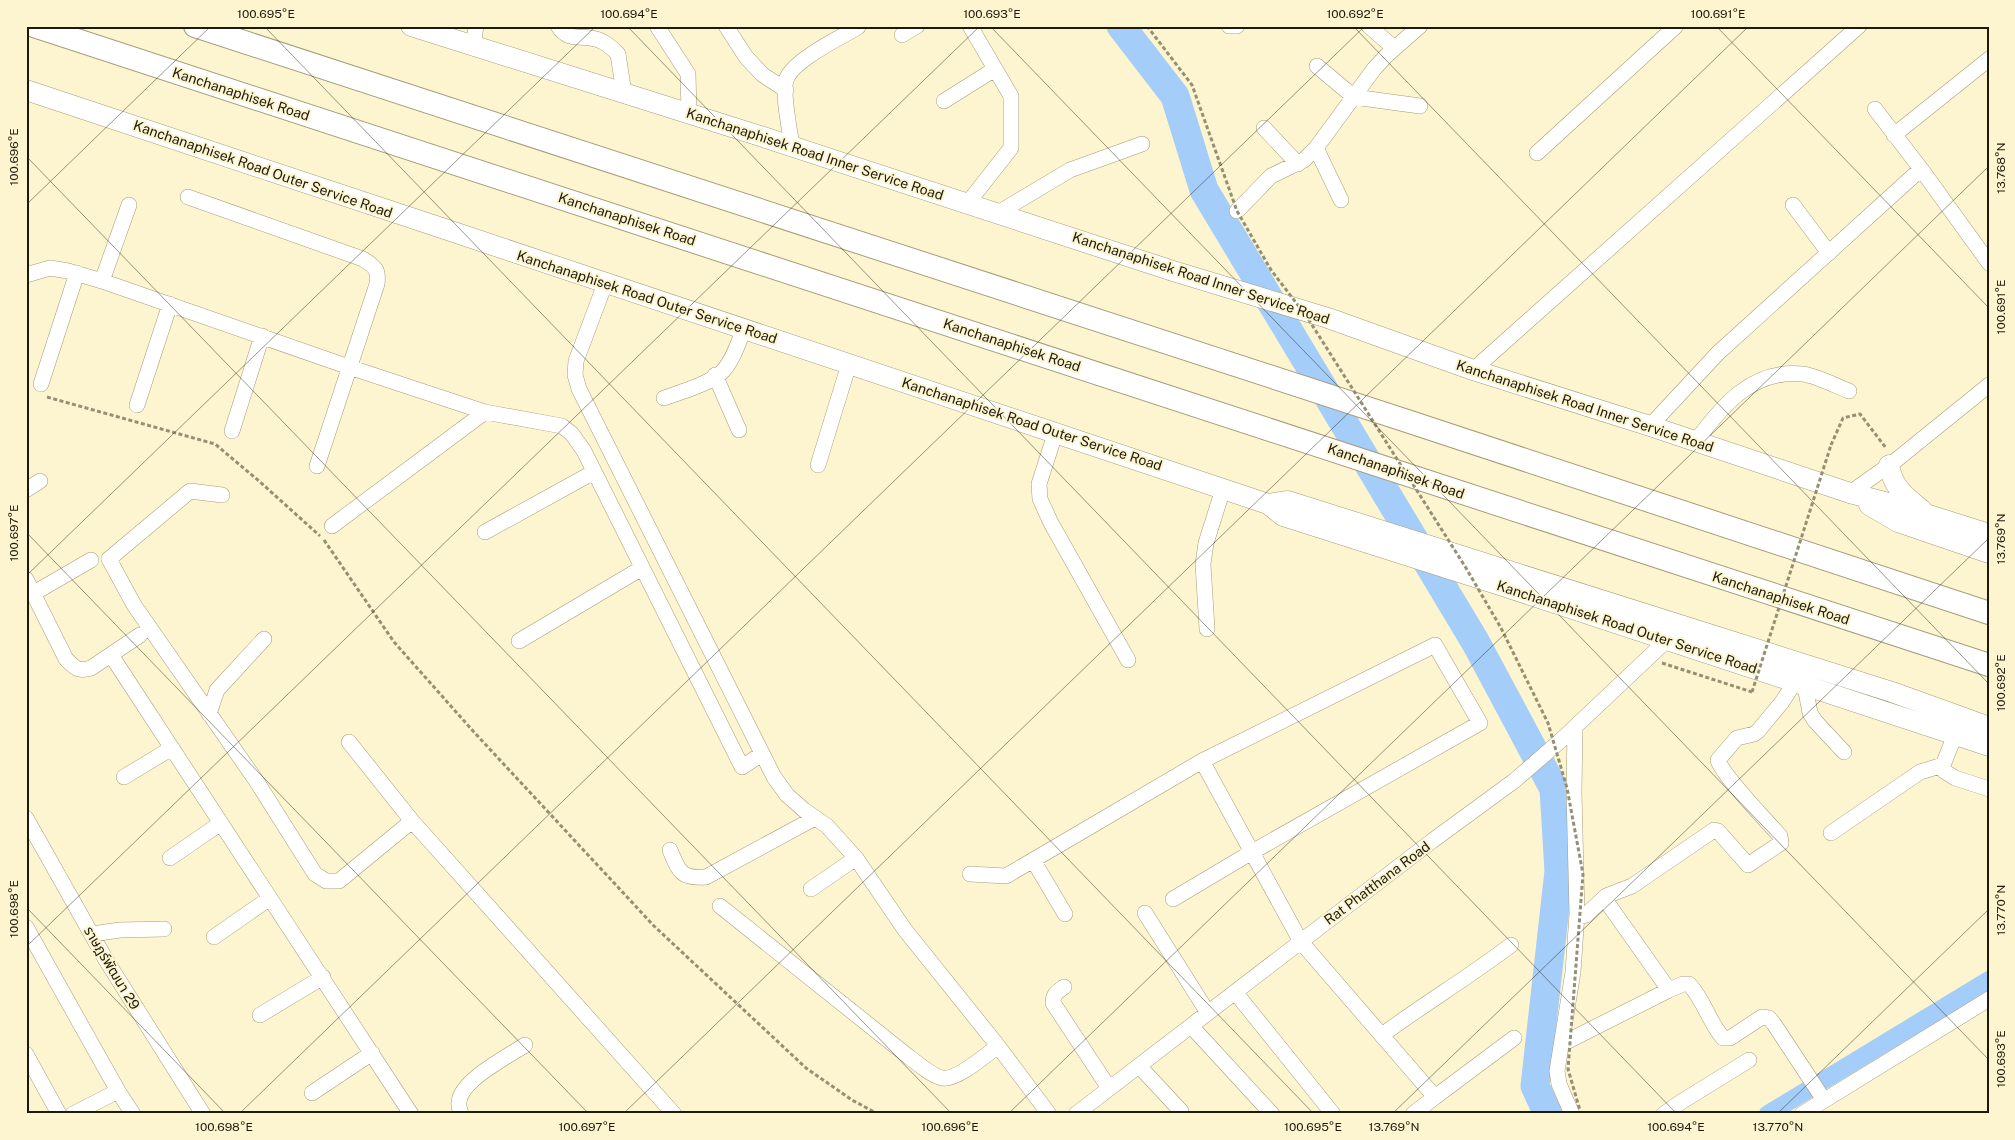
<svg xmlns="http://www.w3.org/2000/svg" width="2015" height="1140" viewBox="0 0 2015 1140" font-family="'Public Sans','Noto Sans Thai',sans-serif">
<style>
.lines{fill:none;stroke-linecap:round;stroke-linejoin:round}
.canal{stroke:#a4cdfa;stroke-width:18}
.river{stroke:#a4cdfa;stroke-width:29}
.minor-casing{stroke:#a59d7a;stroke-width:16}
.major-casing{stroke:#a59d7a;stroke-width:21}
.highway-casing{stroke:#a59d7a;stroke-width:24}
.path{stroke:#958f74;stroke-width:3;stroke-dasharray:4 2.5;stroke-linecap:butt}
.minor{stroke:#fff;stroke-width:15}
.major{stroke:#fff;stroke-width:20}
.highway{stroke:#fff;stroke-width:22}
.path-bridge{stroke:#958f74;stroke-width:3;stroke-dasharray:4 2.5;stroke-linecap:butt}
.ticks{fill:none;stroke:#1d1a0c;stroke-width:1;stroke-opacity:0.45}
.labels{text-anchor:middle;stroke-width:4;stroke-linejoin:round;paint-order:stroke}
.street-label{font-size:14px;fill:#1d1a0c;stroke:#fdf5cf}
.neatline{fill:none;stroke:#1d1a0c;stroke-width:2}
.ticks-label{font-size:12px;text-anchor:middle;fill:#1d1a0c}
</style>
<rect width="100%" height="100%" fill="#fdf5cf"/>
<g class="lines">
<path class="canal" d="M1768,1114L1989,980"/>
<path class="river" d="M1121,26L1175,96L1204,190L1476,643L1554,789L1559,871L1535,1086L1548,1114"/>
<defs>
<path id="minor" d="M558,26C567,40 576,36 590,38C602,39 610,46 618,54L624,93
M657,26L688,74L689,113
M726,26L746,57L763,75L786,90
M1229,26H1237
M1369,26L1394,48
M902,35L917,26
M473,46L476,26
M1317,66L1354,97L1420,106
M944,101L995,69
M1875,109L1921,169L1989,263
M1264,128L1298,164
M1894,135L1989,59
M792,146C790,131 782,93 786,80C793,60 840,38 858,27
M1316,148L1341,200
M1537,153L1676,26
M188,197L363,259C375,267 379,269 377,284L317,466
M967,204L1011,148V96L970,26
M1793,205L1829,253
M1237,211L1271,176L1304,160L1316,148L1374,69L1386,56L1420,26
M998,213L1070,170L1142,144
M26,275L50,268L68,271L102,281L349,367L485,412L562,426L572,434L584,451L742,767L762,754
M102,281L129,205
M605,284L576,361L575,375L579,389L774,777L787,795L804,810L827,826L856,858L905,930L998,1046L1049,1114
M1473,370L1859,26
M715,375L739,430
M41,384L77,273
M664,398C681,392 709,384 722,372C733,361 738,343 744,329
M137,405L170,304
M1650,426L1718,353L1921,169
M232,431L262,336
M1056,431L1039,484L1040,499L1051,523L1128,660
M1696,441C1722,406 1752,369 1802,374C1815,375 1836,386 1849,391
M818,465L849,364
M26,490L40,481
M1850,493L1895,461L1989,385
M222,495L190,491L109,559L134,605L257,782L315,874L326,881H339L412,821
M332,526L485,412
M485,532L594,472
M26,579L66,659C75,668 78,672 91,668L140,635
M34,593L91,560
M1207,629L1203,564L1206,543L1223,489
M519,641L642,568
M111,655L411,1114
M1805,686L1810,713L1815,721L1844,752
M209,714L217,690L264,639
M1955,735L1943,765L1944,771L1955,778L1989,789
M349,742L412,821L674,1114
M1202,761L1301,942L1435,1097L1514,1038
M124,777L172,748
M26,818L106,960L203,1114
M1831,833L1920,772L1943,765
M670,850C679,871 680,879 706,877L815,818
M170,858L221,823
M1033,860L1065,914
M970,874L1006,876L1202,761L1435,645L1480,723L1252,852L1173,899
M811,889L856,858
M1604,898L1669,990
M720,906L909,1057C919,1064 930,1075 942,1078C956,1081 986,1055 998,1046
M1145,913L1208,1013
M1577,918L1586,915L1606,896L1632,886L1714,830L1718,831L1748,865L1781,843L1780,836C1767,821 1722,775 1718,760L1737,738L1754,734L1758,731L1782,702L1795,682
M26,927L118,1091L133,1114
M92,934L120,930L164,929
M214,937L270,898
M1064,987C1057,992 1053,994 1053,1003L1109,1088
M1235,992L1333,1114
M260,1015L323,977
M1191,1026L1272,1114
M1382,1035C1424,1004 1469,977 1511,945
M1562,1044L1669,990L1683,984H1689C1704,1000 1709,1022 1723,1038H1730L1762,1017L1769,1018L1774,1024L1824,1100
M26,1054L59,1114
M1139,1066L1181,1111
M312,1093L372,1053
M73,1114L118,1091
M461,1114C460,1110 458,1106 459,1102C461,1080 507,1057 525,1045
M1076,1114L1432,841L1514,781L1559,742L1667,640
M1413,1114L1435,1097
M1572,1114L1559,1084L1557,1071L1573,972L1577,914L1574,792L1575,728
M1664,1114L1681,1102L1749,1060
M1802,1114L1989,999"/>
<path id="major" d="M411,26L757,135L1173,271L1328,318L1473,370L1650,426L1850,493L1907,508L1989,534
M26,90C440,228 855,364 1268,504L1283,516L1506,587L1989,746
M1889,465C1893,488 1905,496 1922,510
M1268,504L1288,501L1892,692L1989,727
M1869,505L1898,522L1989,553"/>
<path id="highway" d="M34,26L1989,665
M195,26L1407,421L1989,613"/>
</defs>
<use href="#minor" class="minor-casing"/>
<use href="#major" class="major-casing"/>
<use href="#highway" class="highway-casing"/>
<path class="path" d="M47,397L215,444L259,481L320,536
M1831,445L1843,418L1860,414L1886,448
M324,540L394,642L473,731L654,926L806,1068L852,1100L878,1114
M1662,663L1752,692"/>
<use href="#minor" class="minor"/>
<use href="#major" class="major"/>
<use href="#highway" class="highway"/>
<path class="path-bridge" d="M1147,26L1192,85L1237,211L1271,270L1307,317L1466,568L1501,628L1548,723L1567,788L1583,874L1568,1069L1581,1114
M1752,692L1831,445"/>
</g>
<path class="ticks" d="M264,26L1314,1114M627,26L1677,1114M990,26L1989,1060M1353,26L1989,684M1716,26L1989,308M26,156L952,1114M26,205L211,26M26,532L589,1114M26,576L596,26M26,907L226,1114M26,947L980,26M239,1114L1365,26M623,1114L1749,26M1008,1114L1989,166M1392,1114L1989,538M1777,1114L1989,909"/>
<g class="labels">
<g class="street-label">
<text transform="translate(241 94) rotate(18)" y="5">Kanchanaphisek Road</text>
<text transform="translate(815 154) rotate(18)" y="5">Kanchanaphisek Road Inner Service Road</text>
<text transform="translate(263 169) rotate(19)" y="5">Kanchanaphisek Road Outer Service Road</text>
<text transform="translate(627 219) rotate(18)" y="5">Kanchanaphisek Road</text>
<text transform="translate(1201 278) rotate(18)" y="5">Kanchanaphisek Road Inner Service Road</text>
<text transform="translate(647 297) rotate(18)" y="5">Kanchanaphisek Road Outer Service Road</text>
<text transform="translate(1012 345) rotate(18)" y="5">Kanchanaphisek Road</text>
<text transform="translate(1585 406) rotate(18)" y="5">Kanchanaphisek Road Inner Service Road</text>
<text transform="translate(1032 424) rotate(18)" y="5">Kanchanaphisek Road Outer Service Road</text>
<text transform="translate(1396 471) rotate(19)" y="5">Kanchanaphisek Road</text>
<text transform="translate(1781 598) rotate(18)" y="5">Kanchanaphisek Road</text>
<text transform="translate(1627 627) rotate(18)" y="5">Kanchanaphisek Road Outer Service Road</text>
<text transform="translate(1377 883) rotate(-37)" y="5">Rat Phatthana Road</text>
<text transform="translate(112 968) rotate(59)" y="5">ราษฎร์พัฒนา 29</text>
</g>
</g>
<rect width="2015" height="1140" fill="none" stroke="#fdf5cf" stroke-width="55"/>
<rect x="28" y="28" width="1960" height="1084" class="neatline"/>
<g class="ticks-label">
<text x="266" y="18">100.695°E</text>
<text x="629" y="18">100.694°E</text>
<text x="992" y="18">100.693°E</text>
<text x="1355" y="18">100.692°E</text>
<text x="1718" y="18">100.691°E</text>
<text transform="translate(14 157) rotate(-90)" y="4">100.696°E</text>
<text transform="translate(2001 168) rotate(-90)" y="4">13.768°N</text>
<text transform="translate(2001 307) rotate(-90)" y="4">100.691°E</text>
<text transform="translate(14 533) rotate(-90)" y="4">100.697°E</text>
<text transform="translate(2001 539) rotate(-90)" y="4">13.769°N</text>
<text transform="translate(2001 683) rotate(-90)" y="4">100.692°E</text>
<text transform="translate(14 909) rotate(-90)" y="4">100.698°E</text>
<text transform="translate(2001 910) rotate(-90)" y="4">13.770°N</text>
<text transform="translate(2001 1059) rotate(-90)" y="4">100.693°E</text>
<text x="224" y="1131">100.698°E</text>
<text x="587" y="1131">100.697°E</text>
<text x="950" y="1131">100.696°E</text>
<text x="1313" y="1131">100.695°E</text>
<text x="1394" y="1131">13.769°N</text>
<text x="1676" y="1131">100.694°E</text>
<text x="1778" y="1131">13.770°N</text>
</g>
</svg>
